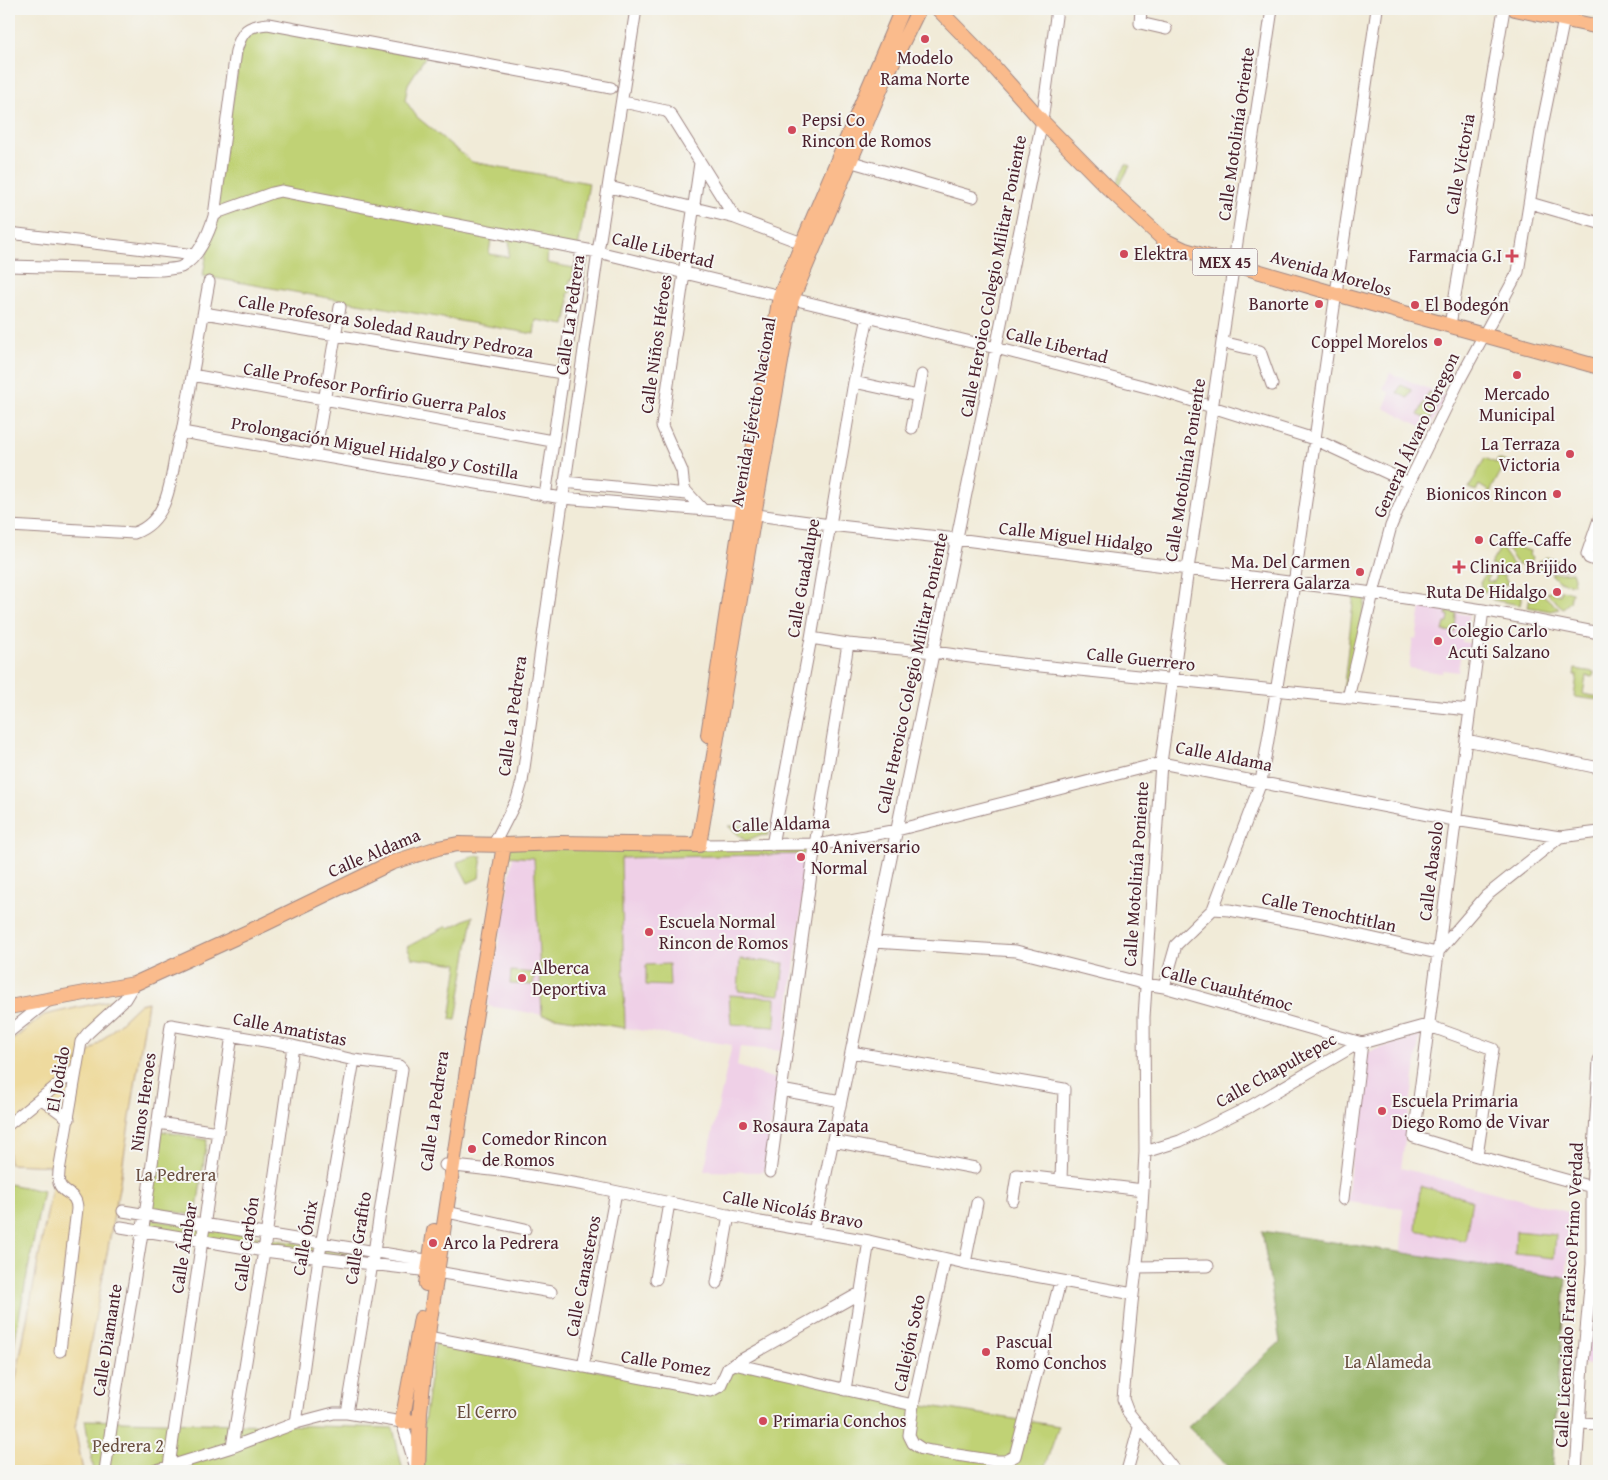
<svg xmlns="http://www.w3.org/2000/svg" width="1608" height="1480" viewBox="0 0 1608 1480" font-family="'Gentium Book Plus',serif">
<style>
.built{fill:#efd0e7}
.green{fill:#c0d275;stroke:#857850;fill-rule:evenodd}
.forest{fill:#98b466;stroke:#716a48}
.sand{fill:#eeda9e;stroke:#9c7c64}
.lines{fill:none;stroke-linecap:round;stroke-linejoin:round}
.minor-casing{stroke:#9e8582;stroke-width:13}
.major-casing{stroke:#9e8582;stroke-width:16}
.minor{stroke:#fff;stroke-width:11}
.major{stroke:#fabb8c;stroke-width:14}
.poi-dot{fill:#d1495b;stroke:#f6f6f2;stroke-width:2}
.labels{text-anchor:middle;stroke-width:4;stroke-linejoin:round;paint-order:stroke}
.shield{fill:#f6f6f2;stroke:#7e6067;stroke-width:1}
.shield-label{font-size:16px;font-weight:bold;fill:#4a1f2b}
.poi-label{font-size:18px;fill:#4a1f2b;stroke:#f6f6f2;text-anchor:start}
.street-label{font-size:18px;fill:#4a1f2b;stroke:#f6f6f2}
.park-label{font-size:18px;fill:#684c3e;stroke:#f6f6f2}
</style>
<rect width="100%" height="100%" fill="#f6f6f2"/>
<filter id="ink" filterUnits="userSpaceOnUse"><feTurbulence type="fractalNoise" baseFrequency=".02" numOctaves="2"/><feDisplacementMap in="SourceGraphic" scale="10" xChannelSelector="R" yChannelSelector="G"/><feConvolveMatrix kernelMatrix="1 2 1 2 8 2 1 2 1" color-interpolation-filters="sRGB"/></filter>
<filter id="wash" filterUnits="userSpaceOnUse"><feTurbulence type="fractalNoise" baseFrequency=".0096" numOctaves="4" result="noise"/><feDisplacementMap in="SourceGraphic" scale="20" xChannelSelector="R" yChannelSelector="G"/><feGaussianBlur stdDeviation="1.12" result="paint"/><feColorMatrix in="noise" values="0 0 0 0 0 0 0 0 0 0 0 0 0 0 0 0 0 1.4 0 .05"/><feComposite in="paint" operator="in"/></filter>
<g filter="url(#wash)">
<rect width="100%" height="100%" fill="#f1ebd8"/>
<path class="built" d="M1390,373L1446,396L1429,430L1384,408L1390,393L1383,389Z
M1421,607L1469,615L1468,623H1465L1462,642L1473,644L1472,652L1461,651L1458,672L1443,670L1442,673L1409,668L1413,638L1416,639Z
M809,854L783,1051L740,1047L737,1066L778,1080L764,1172L704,1171L732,1045L488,1006L513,856L534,858Z
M1420,1035L1401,1168L1572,1213L1566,1278L1401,1253L1403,1208L1347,1202L1362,1054Z
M1590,1338H1599V1366L1583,1364Z"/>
<path class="green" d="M262,29L275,30L426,56L408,84L405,100L417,117L472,162L589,183L577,254L548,250L547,263L574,268L572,280H570L569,285L571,286L570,293H568L569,304L565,325L536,320L534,334L203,276L240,56C244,41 245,34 262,29ZM491,239L510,242L508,257L489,254Z
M1126,164L1130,166L1118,188L1115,185Z
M1401,385L1412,390L1408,398L1397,393Z
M1429,392L1441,397L1430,420L1418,415Z
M1485,458L1496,463L1498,459L1506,462L1490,492L1479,485L1476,491L1469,488Z
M1510,545L1530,551L1529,555L1532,558L1530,566L1518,565L1505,546Z
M1501,547L1514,566L1506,569L1490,565Z
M1546,557L1566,563L1571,568L1547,572L1537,567L1539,561L1543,560Z
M1487,571H1490L1487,581L1494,582L1496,574L1504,576L1508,584L1483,592L1480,583Z
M1572,572L1574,578L1573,584L1558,581L1551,574Z
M1513,587L1523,591L1520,605L1493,600L1487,595Z
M1552,590L1554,591L1553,593L1560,595L1561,590L1572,592L1570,602L1563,608L1546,593Z
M1541,593L1559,609L1551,611L1528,607L1531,594Z
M1354,594L1366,596L1348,694H1343Z
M1447,611L1456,613L1455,632L1443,631L1445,623H1448L1449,615H1446Z
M1575,669L1594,672L1593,677L1586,676L1583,694L1599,697V700L1574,697L1577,675H1574Z
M728,826H769L768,835L757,836L746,841Z
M505,847H809V854L621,858L625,1028L542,1015L534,858L505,856Z
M475,856H482L479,878L468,883L457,862Z
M473,916L456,1020L450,1019L458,964L412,958L407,947L447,926L449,928Z
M740,959L784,963L780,995L738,991Z
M669,964L670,986L646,985V965Z
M511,971L535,973L533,985L510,984Z
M729,995L776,998L775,1027L731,1024Z
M157,1130L207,1140L196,1216L144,1206Z
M9,1184L43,1191L9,1370Z
M1420,1186L1472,1200L1465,1241L1416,1230Z
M143,1218L423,1264V1270L141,1228Z
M1516,1231L1556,1235L1554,1258L1515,1254Z
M435,1343L715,1391L734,1364L910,1403L1059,1426L1043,1471H1030L1018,1467L1016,1471H422L424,1423Z
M85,1420L393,1428L403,1471H94Z"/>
<path class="forest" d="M1262,1231L1566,1278L1552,1471H1233L1188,1427L1280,1342Z"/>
<path class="sand" d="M116,999L118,1003L75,1066L140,1004L148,1002L119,1188L75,1428L83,1471H9V1415L56,1166L9,1164V1043L44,1015Z"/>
</g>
<g filter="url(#ink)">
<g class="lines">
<defs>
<path id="minor" d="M1141,9L1140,23L1166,29
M623,102L666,111L670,114L735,218
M842,159L973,197
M700,163L662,426L682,471L684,489L703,510
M609,187L735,218L802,243
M1530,203L1599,223
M214,216L219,212L272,193L281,191L598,252L996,348L1158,390L1314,439L1409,483
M9,233L195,255
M9,266L161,270C167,269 176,269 181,267C198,259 209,233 214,216L236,51C242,30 247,26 268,24L611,88
M204,313L562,373
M1450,325L1504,9
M1222,342L1260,351L1272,385
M192,375L552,441
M854,382L918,396
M912,428L922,375
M182,432L562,498L742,513L830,525L957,539L1373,593L1483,610L1599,633
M315,455L340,307
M564,482L687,494
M545,496L582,249
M1599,519L1587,554L1589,558L1599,562
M9,526L134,533C166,522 170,487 175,458C177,449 178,440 182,432L209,282
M1483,610L1414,1137L1477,1156L1592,1187
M811,638L848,644L934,652L1021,664L1469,710
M1348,698L1373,593L1391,526L1409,483L1459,381L1518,272L1541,131L1566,9
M1466,740L1599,768
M494,844L517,799L522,782L598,252L636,9
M699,845L823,844L897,830L1161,763L1449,819L1560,837L1599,832
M772,845L811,638L854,382L868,317
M1213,909L1229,910L1322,927L1437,953L1486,896L1560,837
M874,942L1016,951L1146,984L1164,987L1362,1043L1343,1199
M1164,987L1176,945L1213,909L1261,782L1294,584L1377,9
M9,1032L49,1000
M851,1052L1064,1089L1061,1180
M781,1090L841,1101
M42,1099L69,1119
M158,1123L218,1132
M9,1124L76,1070
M833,1141L975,1168
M1145,1152L1180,1141L1249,1107L1354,1046L1362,1043L1427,1025L1493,1049L1477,1156
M445,1165L501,1171L585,1185L760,1222L869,1241L965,1263L1133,1294
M770,1172L815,845L848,644
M1013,1200L1017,1175L1143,1190
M123,1211L438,1262
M447,1212L525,1229
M121,1227L264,1251L437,1272L551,1292
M814,1232L996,348L1042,121L1057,9
M945,1259L913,1405L909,1435L913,1443L922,1449L931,1451L996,1461H1005L1015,1456L1060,1282
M965,1263L977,1203
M1136,1267L1208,1266
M656,1279L669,1203
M717,1283L729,1215
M428,1337L711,1391L720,1386L728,1368L734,1364L913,1405
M60,1351L77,1209C77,1191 63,1196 59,1183C58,1180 59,1174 59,1171L81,1042L88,1033L125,999L134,984
M734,1364L860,1293
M583,1367L616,1192
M845,1390L869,1241
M296,1423L319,1257L354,1060
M1580,1423L1599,1424
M232,1447L264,1251L293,1046
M169,1466L232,1035
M105,1471L116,1393L145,1215L171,1025L293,1046L354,1060L399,1066L402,1069L374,1252L347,1413
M154,1471L232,1447L296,1423L334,1413H347L402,1422L416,1468
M1127,1471L1139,1428
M1175,1471L1128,1412L1123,1399L1132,1303L1140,1238L1143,1190L1145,1152L1144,1017L1161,763L1188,569L1272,9
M1576,1471L1583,1364L1592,1264V1187L1599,1060"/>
<path id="major" d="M938,9L985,57L1042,121L1107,187L1164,240L1185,250L1336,294L1599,367
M1515,9L1599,27
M708,735L742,513L780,296L902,9
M9,1007L134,984L265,924L391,863L438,848L458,844L504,845L560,843L699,845L754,515L792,299L887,74L919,9
M426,1284L434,1231
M420,1421L402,1422L421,1318
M418,1471L420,1412L429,1327L471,1043L504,845"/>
</defs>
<use href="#minor" class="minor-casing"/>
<use href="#major" class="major-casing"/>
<use href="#minor" class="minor"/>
<use href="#major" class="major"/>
</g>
</g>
<g class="poi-dot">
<circle cx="925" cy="39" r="5"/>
<circle cx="792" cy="130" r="5"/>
<circle cx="1124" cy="254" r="5"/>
<path d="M1509.5 248.5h5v5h5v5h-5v5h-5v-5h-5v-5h5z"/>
<circle cx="1319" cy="304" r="5"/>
<circle cx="1415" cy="305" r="5"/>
<circle cx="1438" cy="342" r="5"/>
<circle cx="1517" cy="375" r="5"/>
<circle cx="1570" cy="454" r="5"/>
<circle cx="1557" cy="494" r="5"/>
<circle cx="1479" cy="540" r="5"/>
<path d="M1456.5 559.5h5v5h5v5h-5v5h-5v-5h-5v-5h5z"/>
<circle cx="1360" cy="572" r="5"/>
<circle cx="1557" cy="592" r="5"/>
<circle cx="1438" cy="641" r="5"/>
<circle cx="801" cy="857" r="5"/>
<circle cx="649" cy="932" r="5"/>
<circle cx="522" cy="978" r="5"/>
<circle cx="1382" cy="1111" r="5"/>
<circle cx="743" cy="1126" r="5"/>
<circle cx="472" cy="1149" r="5"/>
<circle cx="433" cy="1243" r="5"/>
<circle cx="986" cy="1352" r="5"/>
<circle cx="763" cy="1421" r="5"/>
</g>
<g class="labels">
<rect class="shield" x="1192.5" y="248.5" width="65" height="27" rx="4"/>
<g class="shield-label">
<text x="1225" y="268">MEX 45</text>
</g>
<g class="poi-label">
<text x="925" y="64" text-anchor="middle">Modelo<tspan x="925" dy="21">Rama Norte</tspan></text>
<text x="802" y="126">Pepsi Co<tspan x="802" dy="21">Rincon de Romos</tspan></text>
<text x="1134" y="260">Elektra</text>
<text x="1502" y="262" text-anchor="end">Farmacia G.I</text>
<text x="1309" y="310" text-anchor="end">Banorte</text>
<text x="1425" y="311">El Bodegón</text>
<text x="1428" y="348" text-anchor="end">Coppel Morelos</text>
<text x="1517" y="400" text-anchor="middle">Mercado<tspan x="1517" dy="21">Municipal</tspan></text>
<text x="1560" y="450" text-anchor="end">La Terraza<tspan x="1560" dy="21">Victoria</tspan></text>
<text x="1547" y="500" text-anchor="end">Bionicos Rincon</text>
<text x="1489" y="546">Caffe-Caffe</text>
<text x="1350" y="568" text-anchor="end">Ma. Del Carmen<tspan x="1350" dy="21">Herrera Galarza</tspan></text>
<text x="1470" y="573">Clinica Brijido</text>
<text x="1547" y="598" text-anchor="end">Ruta De Hidalgo</text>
<text x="1448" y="637">Colegio Carlo<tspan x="1448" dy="21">Acuti Salzano</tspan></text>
<text x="811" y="853">40 Aniversario<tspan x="811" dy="21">Normal</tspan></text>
<text x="659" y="928">Escuela Normal<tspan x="659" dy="21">Rincon de Romos</tspan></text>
<text x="532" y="974">Alberca<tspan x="532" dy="21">Deportiva</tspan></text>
<text x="1392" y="1107">Escuela Primaria<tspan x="1392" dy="21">Diego Romo de Vivar</tspan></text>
<text x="753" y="1132">Rosaura Zapata</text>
<text x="482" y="1145">Comedor Rincon<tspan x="482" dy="21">de Romos</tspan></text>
<text x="443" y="1249">Arco la Pedrera</text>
<text x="996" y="1348">Pascual<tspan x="996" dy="21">Romo Conchos</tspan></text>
<text x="773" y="1427">Primaria Conchos</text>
</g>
<g class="street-label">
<text transform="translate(1236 134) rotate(-82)" y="6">Calle Motolinía Oriente</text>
<text transform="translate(1460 164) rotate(-80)" y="6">Calle Victoria</text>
<text transform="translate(663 250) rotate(14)" y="6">Calle Libertad</text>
<text transform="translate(1331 273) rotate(16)" y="6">Avenida Morelos</text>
<text transform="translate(993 276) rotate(-79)" y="6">Calle Heroico Colegio Militar Poniente</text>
<text transform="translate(570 315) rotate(-82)" y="6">Calle La Pedrera</text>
<text transform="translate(386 326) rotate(10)" y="6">Calle Profesora Soledad Raudry Pedroza</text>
<text transform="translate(656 344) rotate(-82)" y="6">Calle Niños Héroes</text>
<text transform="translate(1057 345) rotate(14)" y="6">Calle Libertad</text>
<text transform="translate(375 391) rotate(10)" y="6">Calle Profesor Porfirio Guerra Palos</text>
<text transform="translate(753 412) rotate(-80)" y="6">Avenida Ejército Nacional</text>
<text transform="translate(1416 435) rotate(-65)" y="6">General Álvaro Obregon</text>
<text transform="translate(375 448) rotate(10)" y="6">Prolongación Miguel Hidalgo y Costilla</text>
<text transform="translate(1185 470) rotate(-81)" y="6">Calle Motolinía Poniente</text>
<text transform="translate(1076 537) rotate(7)" y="6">Calle Miguel Hidalgo</text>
<text transform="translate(803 578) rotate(-80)" y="6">Calle Guadalupe</text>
<text transform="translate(1141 659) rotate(6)" y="6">Calle Guerrero</text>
<text transform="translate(912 673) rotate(-78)" y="6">Calle Heroico Colegio Militar Poniente</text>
<text transform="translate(512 716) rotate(-82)" y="6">Calle La Pedrera</text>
<text transform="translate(1224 756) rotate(11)" y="6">Calle Aldama</text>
<text transform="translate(781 824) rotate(-2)" y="6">Calle Aldama</text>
<text transform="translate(374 853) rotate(-23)" y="6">Calle Aldama</text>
<text transform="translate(1431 871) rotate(-83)" y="6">Calle Abasolo</text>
<text transform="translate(1136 874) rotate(-86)" y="6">Calle Motolinía Poniente</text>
<text transform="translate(1329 912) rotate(12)" y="6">Calle Tenochtitlan</text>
<text transform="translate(1227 988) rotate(15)" y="6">Calle Cuauhtémoc</text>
<text transform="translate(290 1029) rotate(11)" y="6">Calle Amatistas</text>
<text transform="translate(1276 1070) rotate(-29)" y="6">Calle Chapultepec</text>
<text transform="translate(58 1079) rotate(-80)" y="6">El Jodido</text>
<text transform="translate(143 1102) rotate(-82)" y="6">Ninos Heroes</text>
<text transform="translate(434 1111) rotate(-82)" y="6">Calle La Pedrera</text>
<text transform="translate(793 1209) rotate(11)" y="6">Calle Nicolás Bravo</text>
<text transform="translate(305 1238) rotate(-80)" y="6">Calle Ónix</text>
<text transform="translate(358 1238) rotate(-81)" y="6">Calle Grafito</text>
<text transform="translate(246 1244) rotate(-82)" y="6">Calle Carbón</text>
<text transform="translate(184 1248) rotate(-81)" y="6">Calle Ámbar</text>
<text transform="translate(583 1276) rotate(-79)" y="6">Calle Canasteros</text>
<text transform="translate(1569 1295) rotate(-87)" y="6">Calle Licenciado Francisco Primo Verdad</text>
<text transform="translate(107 1340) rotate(-81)" y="6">Calle Diamante</text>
<text transform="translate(909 1343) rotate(-78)" y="6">Callejón Soto</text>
<text transform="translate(666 1363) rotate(9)" y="6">Calle Pomez</text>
</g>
<g class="park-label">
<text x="176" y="1181">La Pedrera</text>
<text x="1388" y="1368">La Alameda</text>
<text x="487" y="1418">El Cerro</text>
<text x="128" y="1452">Pedrera 2</text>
</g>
</g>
<rect width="1608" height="1480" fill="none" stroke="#f6f6f2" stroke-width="30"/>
</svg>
